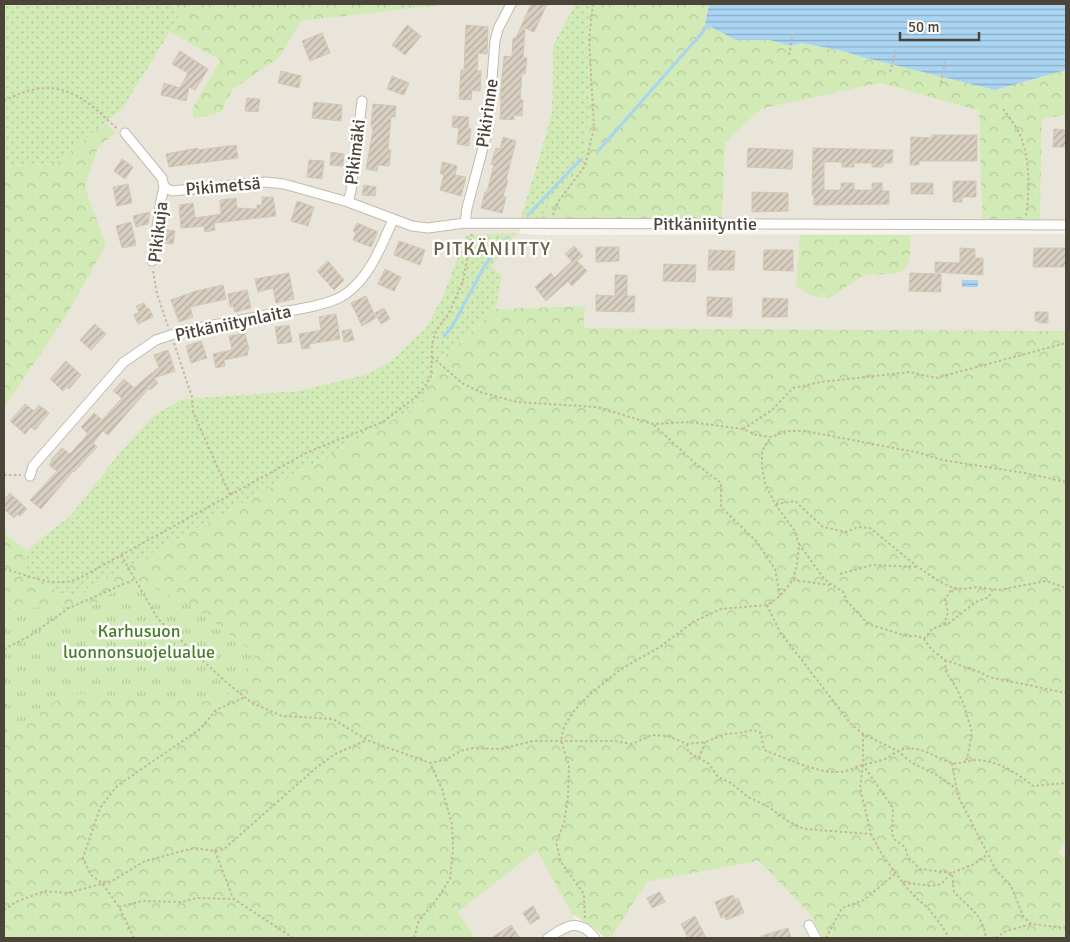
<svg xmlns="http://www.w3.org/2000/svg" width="1070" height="942" viewBox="0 0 1070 942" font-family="Signika,sans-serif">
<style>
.residential{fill:#eae5da}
.grass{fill:url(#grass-dots)}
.forest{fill:url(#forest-crowns)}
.park{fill:url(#park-tufts)}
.water{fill:url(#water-rules)}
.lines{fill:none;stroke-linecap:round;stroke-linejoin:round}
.stream{stroke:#a9d4f2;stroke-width:3}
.building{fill:url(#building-hatch);stroke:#d3c7b4}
.street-casing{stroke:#c2bbae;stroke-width:11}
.path{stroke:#c4b79f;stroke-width:2;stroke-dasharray:2.5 2.5;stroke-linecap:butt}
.street{stroke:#fff;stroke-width:9}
.labels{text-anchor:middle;stroke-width:5;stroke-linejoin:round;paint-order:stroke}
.street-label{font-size:18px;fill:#4b4439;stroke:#fff}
.park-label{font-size:18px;fill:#4a7f2a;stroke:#fff}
.quarter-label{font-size:20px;letter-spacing:1px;fill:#6e6250;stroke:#fff}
</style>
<defs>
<pattern id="grass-dots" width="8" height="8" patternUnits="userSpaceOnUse" patternTransform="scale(1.25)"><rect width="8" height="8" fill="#d2eab5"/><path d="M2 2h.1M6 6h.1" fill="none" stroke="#b6ca9c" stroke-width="1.8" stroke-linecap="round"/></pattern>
<pattern id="forest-crowns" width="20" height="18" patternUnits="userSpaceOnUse" patternTransform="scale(1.25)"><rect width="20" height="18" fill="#d2eab5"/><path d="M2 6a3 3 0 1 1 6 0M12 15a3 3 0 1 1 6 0" fill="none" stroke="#b6ca9c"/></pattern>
<pattern id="park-tufts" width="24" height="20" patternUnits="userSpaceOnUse" patternTransform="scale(1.25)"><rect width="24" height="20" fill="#d2eab5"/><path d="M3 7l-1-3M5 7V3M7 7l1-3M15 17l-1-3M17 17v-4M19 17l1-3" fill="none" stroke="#b6ca9c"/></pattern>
<pattern id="water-rules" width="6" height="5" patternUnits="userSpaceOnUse" patternTransform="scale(1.25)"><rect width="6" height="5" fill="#a9d4f2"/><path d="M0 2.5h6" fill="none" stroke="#8caec5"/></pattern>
<pattern id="building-hatch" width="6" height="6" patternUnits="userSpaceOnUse" patternTransform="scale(1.25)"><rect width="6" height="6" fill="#d8cfc1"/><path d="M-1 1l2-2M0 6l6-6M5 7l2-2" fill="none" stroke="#b1aa9e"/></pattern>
</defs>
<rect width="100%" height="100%" fill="#f6f3ec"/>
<path class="residential" d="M452,4H575L553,45L552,112L534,171L519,233L537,235L1066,234V331L584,328L585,306L496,309L502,276L443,296L426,328L392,360L368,374L298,391L182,399L155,416L121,451L71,515L27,550L4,533V408L68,313L106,245L85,187L98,147L116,133L106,122L123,108L170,32L220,59L193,109L221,112L233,89L279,58L301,21Z
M880,83L979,111L982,220H722L725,143L761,109Z
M1066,115V221L1040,222L1042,119Z
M1066,838V860L1057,852Z
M537,849L586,938H475L458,912Z
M760,861L810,914L823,938H611L647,882Z"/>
<path class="grass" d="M4,4H173L179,17L123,108L56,163L4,167Z
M575,4H590L587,37L590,106L585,152L540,219L521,218L552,112L553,45Z
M518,233L491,266L502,276L496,309L441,359L420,405L73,597L27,579V550L71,515L121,451L155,415L182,399L298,391L368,374L392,360L426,328L443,296L466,235Z"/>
<path class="forest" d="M173,4H452L301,21L279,58L233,89L221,112L194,119L192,109L220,60L170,32L179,17Z
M590,4H709L705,24L736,40H770L790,46L802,43L843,51L862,57L995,90L1066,70V115L1042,119L1040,222L982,220L979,111L880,83L761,109L725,143L722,220L540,219L585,152L590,106L587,37Z
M106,122L116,133L98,147L85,187L106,245L68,313L4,408V167L56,163Z
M800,235H910C910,245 912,260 905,268C895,279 877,271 864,276C852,280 837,298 823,298C812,297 804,292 796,285Z
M585,306L584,328L1066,331V838L1058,852L1066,860V938H823L810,914L759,861L647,882L611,938H605L594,928L572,914L537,850L458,912L475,938H4V533L27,550V579L73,597L420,405L441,359L496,309Z"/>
<path class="park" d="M135,579L192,606L256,654L234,688L220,702L68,693L4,734V608L90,607Z"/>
<path class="water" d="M709,4H1066V70L995,90L862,57L843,51L802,43L790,46L770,40H736L705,24Z
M962,280H978V287H962Z"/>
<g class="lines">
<path class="stream" d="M599,150L708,26
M528,215L581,159
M444,336L452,327L485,265L507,238"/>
</g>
<path class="building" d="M531,4H547L534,32L525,28L523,58H527L525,74L522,73L520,100H523L522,116L514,115V120L500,119L501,99H500L504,56L512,57L513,38H516Z
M407,25L421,36L405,55L392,45Z
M466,25L488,27L487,54L478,53L477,71H481L480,91L472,90L471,100L459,99L461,70H464Z
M322,33L330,53L310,61L302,41Z
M180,51L208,69L195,90L189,87L186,101L161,95L164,83L180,88L188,73L172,64Z
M281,71L301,76L299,88L278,83Z
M392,76L409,83L404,95L387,89Z
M247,98L260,99L258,112L245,111Z
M314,102L342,105L341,121L312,118Z
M373,104L396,106L395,117H391L388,150H391L389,166L378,165L377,171L366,169L373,130L371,126Z
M453,116L469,117L468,128L471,129L469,146L457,144L459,128L452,127Z
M1054,129L1066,130V147H1053Z
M932,135H977V161H919V165H910L911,137L932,138Z
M503,137L516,141L506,180H508L503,196L506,197L502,213L481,208L485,192H487L494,165L491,164L496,148L500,149Z
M236,145L238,158L169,167L166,154L198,148V150Z
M748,148L793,150L792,169L747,167Z
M813,148L893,150L892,163H884L883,167H872V163H854V167H842V162H824V190H841V183H854V190H872V183H882V191H889V204L814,205V195H812Z
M331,152L344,154L343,166L330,165Z
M122,159L133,167L125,179L114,171Z
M309,160L324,161L322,179L307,177Z
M443,162L457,166L455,175L466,177L461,196L440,190L444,175L440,173Z
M953,181H976V197H962V202H953Z
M911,183H933V194H911Z
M128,184L132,203L117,206L113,187Z
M364,185L376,187L375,196L362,195Z
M752,192L788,193V211L752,212Z
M262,197H273L276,216L214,223L215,230L205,232L204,226L181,228L179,205L193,203L195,218L221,214L220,200L236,198L237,208L257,209V205H262Z
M297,201L314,207L308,226L291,221Z
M150,212L148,224L136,227L133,216Z
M131,222L136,245L122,248L116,226Z
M357,223L378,232L371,247L353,240L356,233L353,231Z
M165,230L175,231L173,244L163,243Z
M399,241L425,250L420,265L394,255Z
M574,246L583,256L577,261L587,271L572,286L568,281L546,301L535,287L551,273L554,278L572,261L565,254Z
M596,247H619V261L596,262Z
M960,248L975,249V258H983V275L935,272V262L960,263Z
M1034,248H1066V267H1033Z
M709,250L735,251L734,270H708Z
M764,250H793V271L763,270Z
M328,261L344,280L334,290L317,271Z
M664,264L696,265L695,282L663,281Z
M385,269L401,277L394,291L378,284Z
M289,273L294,299L276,303L273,288L258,292L255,279Z
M910,273L941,274V292L909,291Z
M615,275H627V296H635L634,312L596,311V295L615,296Z
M223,285L226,299L190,307L193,317L179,322L171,300L196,291Z
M247,290L251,308L235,312L233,306L230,307L228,294Z
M366,296L376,318L362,326L351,303Z
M707,297L732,298V317L707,316Z
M763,298L788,299L787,317H762Z
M144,303L147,309L149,308L153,317L138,324L134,315L139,312L136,306Z
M384,308L390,319L381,324L375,313Z
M1035,312H1048V323H1039V321H1035Z
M336,314L340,339L309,344L310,348L302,349L299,334L321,330L319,317Z
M95,324L106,334L91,350L80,340Z
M289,325L292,342L278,344L275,327Z
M351,329L354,340L344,342L342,331Z
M245,333L249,350H247L248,355L224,360L225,366L216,368L213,354L232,350L229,336Z
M201,341L207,358L191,363L186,346Z
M168,350L175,371L154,378L158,383L150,390L149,388L108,435L103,431L93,443L97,447L74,472L73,471L41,509L30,500L57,471L49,465L52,461L51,460L62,448L70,454L88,434L81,427L94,413L102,420L122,398L113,391L124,379L134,388L159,367L154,355Z
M66,361L81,375L69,389L67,387L63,391L50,379Z
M25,404L34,411L39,405L49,413L35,430L31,427L25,434L10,421Z
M10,493L27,509L20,516L18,514L14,518L4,509V500Z
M660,892L665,902L652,908L647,898Z
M733,895L735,900L738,898L744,913L726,920L725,916L721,918L715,902Z
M533,906L540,918L530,924L523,913Z
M695,916L706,938H688L681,924Z
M511,925L520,938H491Z
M788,928L791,938H762L761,936Z"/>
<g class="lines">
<defs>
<path id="street" d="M125,133L162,178L164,187
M164,187L172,191L265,182L284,184L348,202L412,226L428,228L465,223L1066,225
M348,202L351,191L362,101
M465,223L467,208L488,129L495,41L498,29L511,4
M152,261L161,200L164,187
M30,476L33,466L124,362L156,340L186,330L310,307C322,304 337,301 347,293C371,275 381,246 393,220
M809,925L816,938
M548,938C566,926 579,917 595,938"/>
</defs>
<use href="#street" class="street-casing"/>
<path class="path" d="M789,55L793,34
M890,72L896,49
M941,83L945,62
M4,101C34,85 59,82 88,103C99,111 108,121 118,129
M1003,109C1009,117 1016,126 1020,135C1030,159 1030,190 1026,216
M553,215L558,202L585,166L594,128L589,39L593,4
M153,271L157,294L168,326
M174,343L192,397L193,412L230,495
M432,357L462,383L480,392L517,402L597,407L653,424L690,422L743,429L756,435L771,437L787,431H805L920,453L942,460L1025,473L1066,482
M654,425L696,464L721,483V507L757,542L775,569L780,596
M743,429L772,410L793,388L821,382L910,372L936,378L1066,343
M4,475H21
M776,504L795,501L823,527L846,532L858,527L870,528L918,567L937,580L953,588L964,589L977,587L999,590L1046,581L1066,588
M799,544L825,580L843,592L847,601L868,624L907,636H918L924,639L932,650L945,660L982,673L989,677L1066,693
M121,555L158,619L225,681L252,703L282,716L333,719L367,740L430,763L445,760L461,751L473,748L501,749L533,741H614L632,744L652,735L668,736L687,744L705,742L726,734L739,733L753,730L761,733L764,750C786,758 814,772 837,772C844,773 853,768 859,766C869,763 879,762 889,757C892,756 895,752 898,751C919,742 935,759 953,763C960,765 967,760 975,760C997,760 1017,773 1033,786L1066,783
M4,569C30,575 47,587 76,580L308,452L383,422L413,399L424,388L431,376L432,344L436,331L450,311L463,281L472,233
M840,574L872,565L918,567
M793,580L830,585
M767,605L780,632L851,724L863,734L898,751L912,763L935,774L957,789
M944,625L948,612L945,599L953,588
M924,639L932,629L949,623L976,602L989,597L993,589
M4,649L28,637L69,608L135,579
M945,660L946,672L956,687L964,705L972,732L967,760
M863,734V765L893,808L892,834L895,840L905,847L908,857L920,869L952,873L954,892C972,911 981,912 986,938
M687,744L688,752L709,764L718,777L731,783L748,797L769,807L786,820L804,829L871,834
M699,758L705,742
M952,763L958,796L996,870L1011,886L1023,916L1031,924L1066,928
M863,765L860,788L871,834L881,853L902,882L915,897L928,908L942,926L949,938
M215,851L233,898
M903,882L931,886L941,884L952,873L974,864L988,854
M119,907L142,901L181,902L197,898L234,899L293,938
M4,910L16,902L44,891L68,893L112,881L145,861L194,848L215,851L224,849L317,767L335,754L367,740
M585,918L584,894L561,862L556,842L564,823L568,798L569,766L561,740L564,727L573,712L589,695L621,669L660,647L693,622L721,609L767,605L780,596L793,580L797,564L799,544L794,530L775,504L765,483L762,467V451L771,437
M134,938L119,907L102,883L90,874L83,858L100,808L117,786L200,729L216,710L245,697
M414,938L419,920L435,902L450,879L453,849L452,824L442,789L430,763
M826,938L842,908L864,900L896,873
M996,938L1004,932L1031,924"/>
<use href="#street" class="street"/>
</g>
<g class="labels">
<g class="street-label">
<text transform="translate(487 113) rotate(-82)" y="6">Pikirinne</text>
<text transform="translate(355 152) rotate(-83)" y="6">Pikimäki</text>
<text transform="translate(223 186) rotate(-5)" y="6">Pikimetsä</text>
<text x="705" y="230">Pitkäniityntie</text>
<text transform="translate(158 232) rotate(-83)" y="6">Pikikuja</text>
<text transform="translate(233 323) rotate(-12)" y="6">Pitkäniitynlaita</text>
</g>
<g class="park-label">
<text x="139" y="637">Karhusuon<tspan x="139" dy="21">luonnonsuojelualue</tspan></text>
</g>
<g class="quarter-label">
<text x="492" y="255">PITKÄNIITTY</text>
</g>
</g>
<rect width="1070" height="942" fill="none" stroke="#4b4439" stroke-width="10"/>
<path d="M900 32v8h79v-8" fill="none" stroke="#4b4439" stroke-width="2.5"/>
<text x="908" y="32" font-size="15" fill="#4b4439" stroke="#ffffff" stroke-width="4" paint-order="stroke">50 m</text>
</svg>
